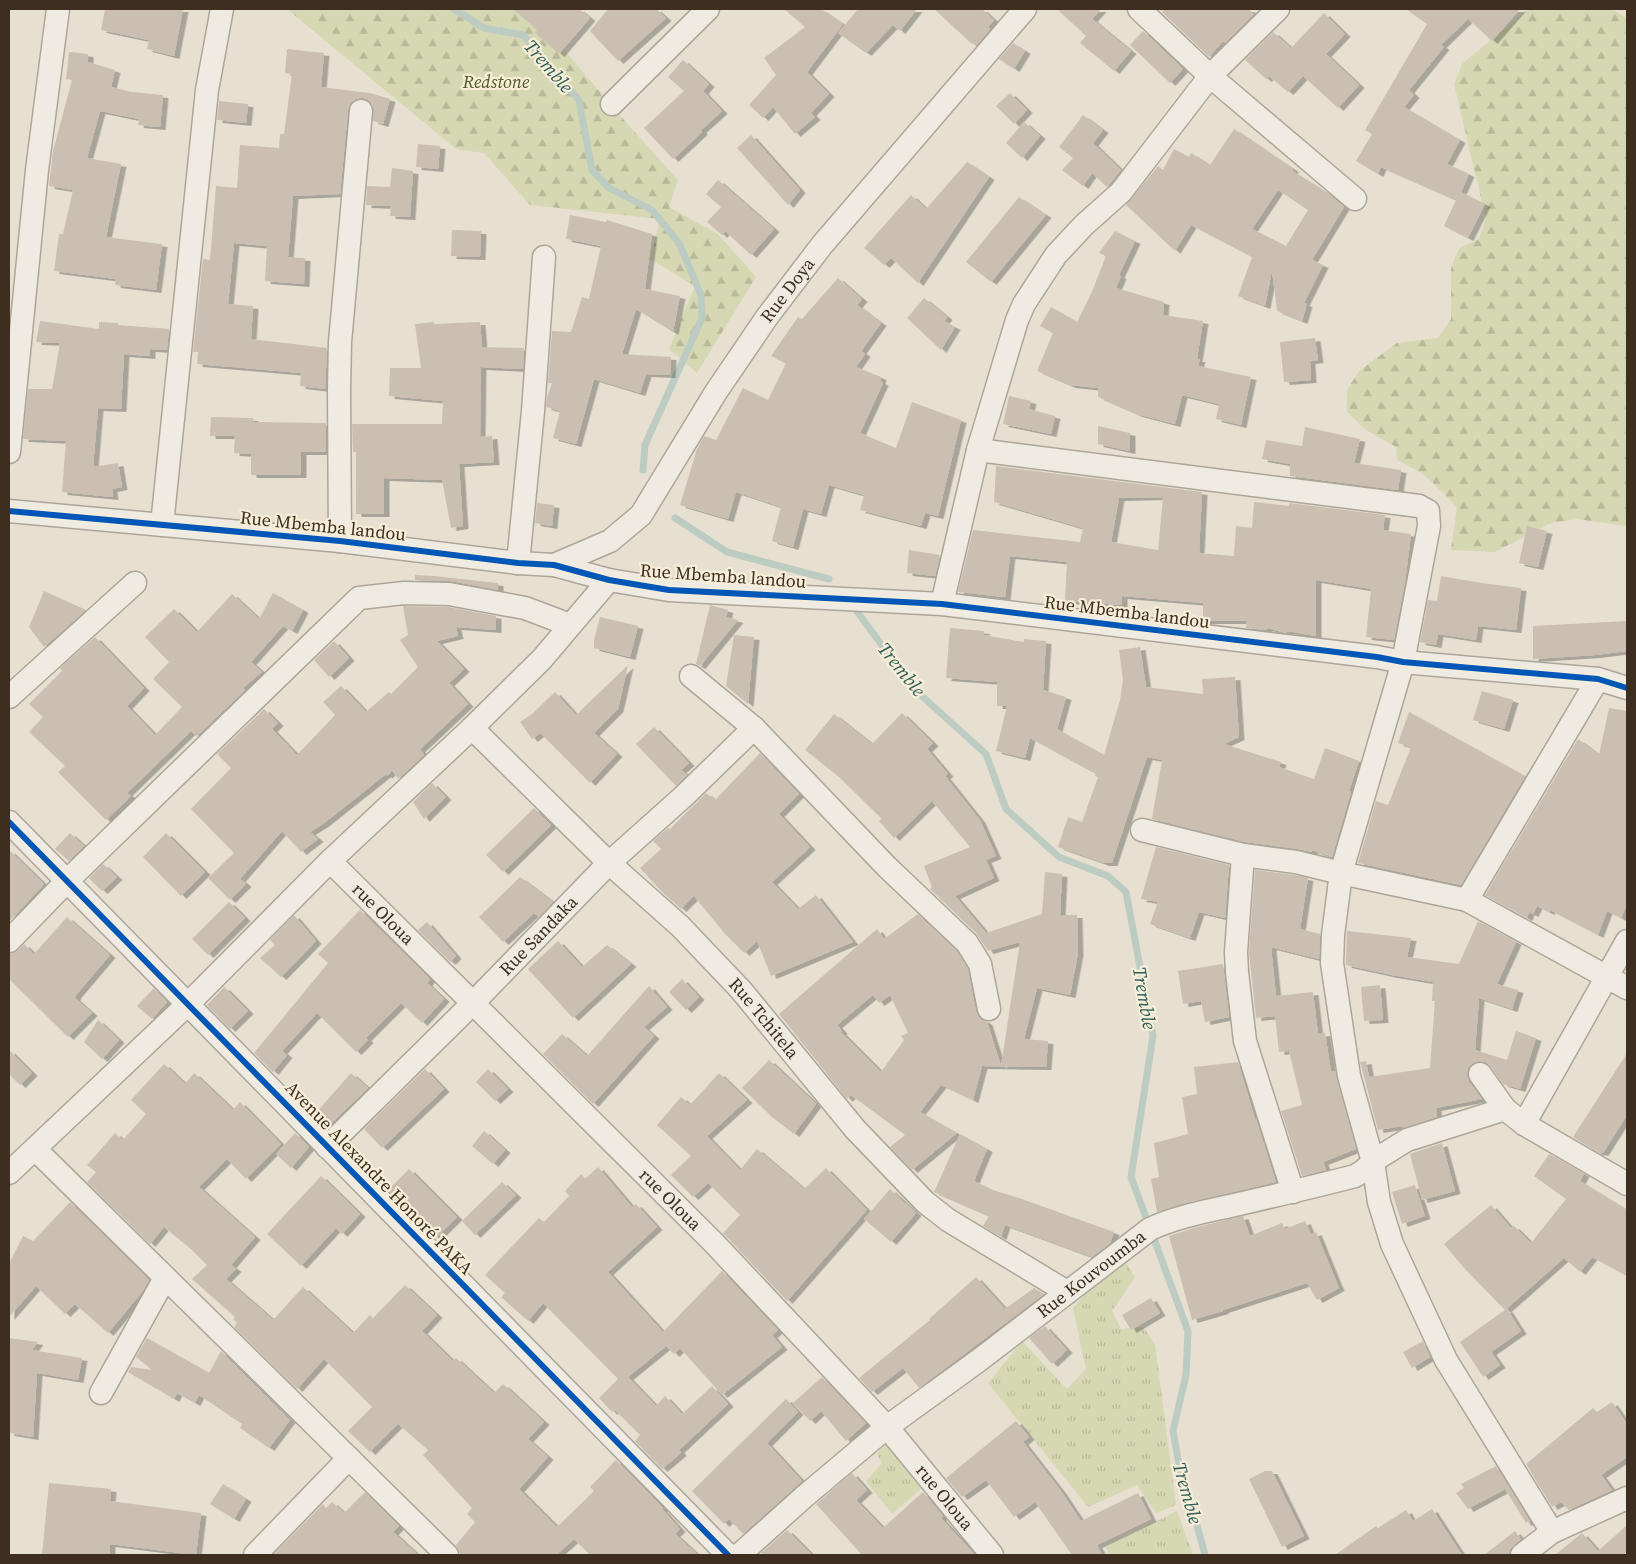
<svg xmlns="http://www.w3.org/2000/svg" width="1636" height="1564" viewBox="0 0 1636 1564" font-family="'Source Serif 4',serif">
<style>
.grass{fill:url(#grass-tufts)}
.forest{fill:url(#forest-firs)}
.lines{fill:none;stroke-linecap:round;stroke-linejoin:round}
.stream{stroke:#bcccc2;stroke-width:7}
.building{fill:#cbbfb2;fill-rule:evenodd;filter:url(#shadow)}
.minor-casing{stroke:#ada599;stroke-width:25}
.minor{stroke:#efebe3;stroke-width:22}
.cycleway-casing{stroke:#f7eed8;stroke-width:9}
.cycleway{stroke:#0057b8;stroke-width:6}
.labels{text-anchor:middle;stroke-width:4.5;stroke-linejoin:round;paint-order:stroke}
.park-label{font-size:18px;font-style:italic;fill:#4d5a26;stroke:#f7eed8}
.street-label{font-size:18px;fill:#3d2e20;stroke:#f7eed8}
.water-label{font-size:19px;font-style:italic;fill:#2f5d5a;stroke:#f7eed8}
</style>
<defs>
<pattern id="grass-tufts" width="24" height="20" patternUnits="userSpaceOnUse" patternTransform="scale(1.25)"><rect width="24" height="20" fill="#d6d7b3"/><path d="M3 7l-1-3M5 7V3M7 7l1-3M15 17l-1-3M17 17v-4M19 17l1-3" fill="none" stroke="#b9b99a"/></pattern>
<pattern id="forest-firs" width="22" height="20" patternUnits="userSpaceOnUse" patternTransform="scale(1.25)"><rect width="22" height="20" fill="#d6d7b3"/><path d="M5 1l3.5 6h-7zM16 11l3.5 6h-7z" fill="#b9b99a"/></pattern>
<filter id="shadow"><feDropShadow dx="5.5" dy="3" stdDeviation="0" flood-color="#0004"/></filter>
</defs>
<rect width="100%" height="100%" fill="#e7e0d1"/>
<path class="grass" d="M1124,1259L1135,1277L1112,1311L1121,1329L1143,1327L1155,1344L1176,1505L1156,1513L1137,1485L1088,1507L988,1383L1022,1341L1067,1389L1086,1369L1073,1308L1106,1271Z
M889,1441L922,1488L892,1514L866,1481L882,1463L877,1454Z
M1177,1511L1193,1555H1110L1105,1547Z"/>
<path class="forest" d="M287,9H529L624,120L678,180L669,207L718,234L756,277L697,373L669,349L695,286L650,259L660,219L530,205L484,153L456,149Z
M1528,9H1611L1627,18V526L1577,519L1551,523L1495,552L1451,550L1457,507L1431,481L1420,472L1397,460L1396,447L1366,430L1347,412V390L1359,371L1397,343L1438,338L1451,319V268L1459,248L1479,239L1486,219L1454,84L1462,64Z"/>
<g class="lines">
<path class="stream" d="M454,9L484,28L523,35L579,100L592,170L609,188L652,210L679,243L701,295L702,318L645,445L643,470
M675,518L727,552L829,579
M853,606L914,689L986,754L1006,809L1059,857L1108,876L1126,892L1153,1036L1131,1177L1188,1331L1186,1375L1173,1431L1183,1487L1190,1499L1205,1555"/>
</g>
<path class="building" d="M105,9H183L174,56L147,49L149,40L101,30Z
M513,9H579L590,18L559,54L535,33L537,30Z
M608,9H656L666,18L618,61L590,31Z
M784,9H821L843,24L807,72L829,94L811,113L815,117L795,134L773,107L763,118L749,105L776,75L764,58L805,27Z
M858,9H917L900,31L893,25L866,53L838,33Z
M934,9H982L994,20L988,27L990,29L977,45L973,43L972,44Z
M1057,9H1101L1092,19L1131,51L1114,71L1080,43L1086,36Z
M1165,9H1249L1254,14L1225,43L1223,41L1209,57L1162,12Z
M1406,9H1520L1492,41L1468,19L1441,45L1444,47L1409,90L1414,95L1404,107L1460,140L1447,164L1469,174L1461,192L1485,204L1468,238L1444,226L1456,200L1381,167L1378,174L1356,161L1372,134L1365,130L1427,24Z
M1324,13L1345,34L1326,54L1359,85L1338,108L1303,76L1288,92L1269,76L1266,79L1245,60L1273,32L1291,48Z
M1143,31L1183,69L1170,83L1130,45Z
M1013,43L1025,51L1014,69L999,59Z
M287,49L324,53L321,87L370,93L390,99L383,124L373,121V106L368,100L363,98L356,99L350,104L348,110L340,194L293,196L288,257L305,258L304,284L265,281L267,246L234,243L228,304L253,306L251,339L327,348L325,389L300,386L301,373L197,364L198,352H193L203,259L210,260L216,186L237,188L240,145L279,148L280,134H284L292,74L285,73Z
M69,52L88,54V62L115,70L111,87L132,92L163,95L160,127L138,125L139,119L100,111L87,158L121,164L106,237L162,244L156,290L115,285L116,279L54,271L59,234H63L73,190L49,186L53,151L72,80L66,79Z
M683,60L709,84L703,91L722,111L701,130L702,132L673,159L644,128L684,91L668,77Z
M1010,93L1027,110L1014,124L996,106Z
M219,101L248,104L246,123L217,120Z
M1083,115L1103,130L1093,143L1121,170L1107,187L1092,173L1083,186L1062,170L1073,158L1059,147Z
M1024,122L1040,136L1022,158L1006,143Z
M1234,129L1293,169L1292,171L1329,194L1344,207L1312,260L1323,265L1304,303L1307,304L1302,321L1277,311L1272,270L1265,306L1238,296L1252,257L1191,225L1175,251L1126,205L1158,166L1163,170L1174,149L1189,157L1191,153L1210,165ZM1278,190L1308,210L1286,246L1252,229Z
M751,135L800,190L788,205L737,148Z
M418,144L440,146L438,169L416,167Z
M967,162L989,177L918,283L891,258L884,265L864,248L911,195L926,209Z
M392,168L413,171L410,217L390,216L391,206L366,205L367,186L390,187Z
M718,180L774,229L751,255L725,231L722,235L707,222L721,207L706,194Z
M1019,197L1046,215L991,282L966,262Z
M570,215L606,222L607,220L652,234L645,289L680,296L673,332L636,309L622,354L671,357L670,375L646,374L640,393L594,379L576,444L553,438L560,411L546,407L547,398L552,383H548L552,331L571,332L582,297L589,299L601,246L566,239Z
M452,230L481,231L480,257L451,256Z
M1115,231L1135,241L1119,275L1121,276L1116,288L1164,302L1163,315L1203,321L1197,359H1200L1198,366L1251,377L1241,425L1216,419L1219,404L1182,395L1175,424L1137,414L1098,397V388L1070,385L1037,371L1053,333L1040,326L1051,307L1077,322L1091,294L1106,256L1099,253Z
M838,278L862,299L857,305L881,323L861,351L865,354L856,367L881,377L880,381L883,383L860,433L896,448L912,402L961,420L938,516L925,513L921,526L860,510L864,495L829,485L821,514L803,509L793,547L772,541L781,507L736,492L728,519L680,505L697,449L704,436L716,440L743,388L768,400L786,363L771,356L798,317L802,319Z
M924,298L947,317L944,321L955,327L941,350L907,318Z
M40,321L99,329V322L118,323V325L169,329L167,350L150,349V356L124,354L121,409L98,408L93,467L118,463L122,487L112,489L113,497L62,492L66,441L23,439L28,389H52L60,343L36,342Z
M434,322V324L480,322L482,347L524,348L523,369L481,367L480,437L492,436L494,462L459,464L463,526L451,528L442,480L384,478V514H356V452H353L352,424H442L443,401L389,396L390,368H421L415,324Z
M1315,338L1318,360L1310,361L1311,380L1284,382L1280,342Z
M1009,396L1031,401L1029,409L1055,416L1051,434L1003,424Z
M211,417L253,418V422L326,423V452H301V475H251V454L234,453L235,436H210Z
M1098,426L1130,433V451L1098,444Z
M1305,427L1360,439L1354,463L1401,470L1398,490L1290,476V464L1262,459L1266,440L1302,446Z
M996,466L1202,492L1199,553L1234,556L1236,526L1252,528L1254,502L1289,506V503L1385,515L1383,530L1411,534L1405,582L1394,640L1366,637L1371,589L1316,580V636L1287,631L1286,633L1267,628L1266,630L1246,628L1247,621H1203V603L1122,596V605L1065,601L1067,562L1010,556L1005,597L958,592L973,530L1080,542L1083,528L994,502ZM1163,497L1158,550L1111,542L1119,498Z
M537,503L554,505L552,526L535,523Z
M1527,526L1547,531L1538,567L1519,563Z
M909,550L940,555L935,576L907,573Z
M415,575L434,576L498,583V590L451,581L415,580Z
M1441,576L1482,583L1521,588L1516,630L1478,626L1476,640L1438,634L1436,645L1420,642L1428,600L1437,601Z
M44,591L86,610L44,647L29,627Z
M273,593L303,610L292,631L283,626L251,662L262,672L243,688L245,690L198,735L196,736L191,731L127,793L131,796L106,820L58,772L65,766L29,732L43,717L29,704L62,671L60,668L95,637L144,688L127,706L155,735L182,707L153,679L169,662L145,637L174,609L197,632L232,594L259,619Z
M710,605L728,610L726,617L738,620L700,666L696,664Z
M403,606L448,607L496,616V630L456,627L458,636L437,641L464,669L449,683L468,704L420,749L424,755L398,779L392,770L387,776L386,774L323,824L310,832L318,839L301,852L282,831L240,879L246,884L230,900L208,878L234,853L191,809L231,768L217,754L264,709L278,723L272,729L297,755L335,715L323,702L341,686L366,712L389,692L391,694L418,667L400,640L408,635Z
M600,617L638,626L630,657L594,648V640Z
M1627,621V651L1595,655L1533,659V626Z
M950,628L984,631V635L1024,642V639L1046,641L1043,690L1066,697L1057,729L1104,755L1120,700L1123,680L1119,650L1140,647L1146,687L1203,694L1202,679L1235,677L1239,737L1224,744L1281,762L1279,767L1314,779L1325,748L1359,761L1349,791L1351,792L1332,857L1312,850V852L1298,849L1245,842L1152,819L1162,760L1147,757L1112,863H1104L1058,847L1068,817L1082,822L1098,777L1095,776L1096,774L1030,738L1025,758L996,751L1007,706H997V682L946,678Z
M734,635L754,637L748,704L726,686Z
M334,641L349,658L329,677L314,660Z
M628,665L618,709L594,733L617,754L590,783L540,733L532,739L520,722L532,714L555,692L576,715Z
M1482,691L1513,700L1504,729L1473,720Z
M1609,708L1627,711V904L1621,918L1607,911L1598,935L1550,910L1549,912L1537,906L1533,914L1529,912L1527,918L1485,895L1578,739L1599,755Z
M1409,712L1525,776L1461,885L1358,863L1376,801L1388,805L1411,747L1398,743Z
M902,713L933,743L927,749L948,774L945,776L980,820L996,856L986,860L994,878L955,896L986,933L1042,914L1045,872L1062,874L1060,915H1077L1078,953L1070,995L1037,988L1024,1039L1048,1041L1046,1067L982,1066L973,1100L941,1085L920,1112L957,1133L912,1170L890,1147L905,1135L851,1095L847,1099L779,1014L877,929L884,939L918,914L957,951L968,969L976,1012L980,1018L987,1022L1001,1066L1020,942L988,951L976,933L930,889L932,887L924,866L970,847L932,801L894,838L879,821L882,819L839,777L805,750L834,714L872,744ZM873,995L879,1003L890,995L908,1033L901,1036L904,1040L881,1072L841,1032L842,1031L837,1025Z
M654,727L689,763L681,770L687,775L676,786L636,744Z
M760,753L799,794L779,814L810,847L772,882L798,909L816,895L853,942L771,976L757,941L744,953L725,934L694,896L681,909L662,892L640,868L661,849L653,841L668,828L670,829L706,793L715,800Z
M432,783L446,797L424,819L413,802Z
M534,808L551,825L503,872L486,855Z
M70,833L84,846L69,861L55,849Z
M166,833L205,872L181,896L143,857Z
M1156,847L1229,865L1225,918L1199,912L1190,938L1150,924L1158,902L1141,899Z
M9,850L44,884L9,922Z
M103,864L117,877L102,891L89,878Z
M1255,870L1294,875L1308,878L1300,929L1320,934L1319,959L1271,947L1276,996L1313,992L1318,1034L1325,1033L1331,1072L1335,1071L1356,1149L1323,1162L1326,1170L1302,1176L1281,1111L1302,1105L1289,1051L1279,1052L1275,1016L1256,1018L1249,952Z
M520,877L553,902L539,917L534,913L503,942L479,917Z
M229,902L245,918L208,955L192,939Z
M360,910L430,979L427,983L444,999L422,1023L401,1003L366,1038L368,1040L356,1052L317,1013L282,1051L287,1055L273,1072L254,1053L328,963L318,954Z
M294,915L316,941L281,977L260,958L275,945L270,940Z
M67,917L110,955L76,995L75,998L92,1013L68,1037L9,979V954L13,953L18,950L24,944L34,954Z
M1478,921L1516,942L1497,984L1518,990L1512,1009L1479,998L1475,1050L1507,1060L1516,1031L1536,1038L1520,1089L1503,1084L1490,1066L1485,1062L1478,1061L1472,1064L1468,1068L1467,1075L1469,1082L1482,1099L1436,1108L1437,1117L1403,1128L1402,1126L1378,1130L1360,1062L1366,1061L1369,1077L1430,1068L1435,1001H1432L1433,982L1392,975L1346,965L1347,931L1411,938L1407,957L1459,964Z
M427,922L456,956L450,962L418,930Z
M558,941L582,967L607,945L631,964L573,1018L528,969Z
M1223,964L1229,1017L1205,1022L1201,1001L1183,1004L1178,971Z
M682,979L699,997L686,1010L669,992Z
M1380,985L1383,1020L1364,1021L1361,987Z
M649,986L667,1007L644,1027L654,1036L593,1104L543,1054L562,1034L587,1056Z
M224,987L248,1011L230,1029L207,1005Z
M154,988L167,1002L152,1019L137,1006Z
M98,1020L119,1040L102,1059L84,1042Z
M9,1050L32,1073L20,1085L9,1074Z
M1627,1053V1115L1603,1153L1600,1152L1599,1153L1573,1137Z
M769,1060L816,1104L794,1134L772,1117L742,1088Z
M1238,1062L1255,1119H1256L1276,1182L1190,1202L1157,1212L1151,1179L1159,1177L1154,1143L1188,1134L1182,1097L1197,1094L1194,1067Z
M164,1064L185,1084L194,1073L233,1110L240,1102L281,1144L246,1179L227,1159L199,1187L255,1237L231,1265L236,1269L226,1279L273,1320L303,1287L353,1333L370,1315L373,1318L405,1285L437,1315L422,1331L453,1361L456,1358L494,1393L503,1384L544,1422L528,1439L548,1457L519,1489L557,1527L594,1491L590,1487L616,1460L663,1508L662,1509L680,1529L675,1534L698,1555H590L574,1539L556,1555H460L459,1551L456,1545L475,1522L467,1514L472,1508L423,1455L428,1450L398,1424L370,1452L348,1431L372,1407L324,1359L297,1389L234,1327L237,1323L233,1319L235,1317L192,1279L207,1265L192,1250L164,1227L150,1244L87,1182L96,1172L87,1165L115,1133L123,1140L146,1114L131,1100Z
M425,1069L444,1089L382,1148L364,1129Z
M488,1069L508,1089L495,1101L476,1082Z
M351,1073L368,1088L327,1127L314,1115Z
M719,1073L747,1100L707,1136L740,1170L757,1149L804,1189L826,1168L867,1210L787,1301L723,1233L740,1215L708,1183L693,1197L671,1175L691,1156L657,1125L681,1097L690,1105Z
M484,1131L505,1150L493,1164L472,1146Z
M295,1133L309,1147L291,1168L276,1154Z
M960,1134L987,1149L974,1181L993,1190L1019,1198L1114,1232L1110,1243L1092,1257L1005,1225L1001,1237L983,1226L989,1216L934,1192Z
M1442,1143L1455,1191L1422,1200L1410,1154Z
M1549,1154L1584,1174L1580,1181L1627,1210V1276L1592,1257L1580,1272L1564,1258L1505,1310L1507,1309L1521,1331L1491,1352L1500,1365L1483,1377L1460,1342L1505,1310L1464,1268L1444,1244L1491,1205L1511,1228L1514,1226L1531,1243L1566,1199L1534,1176Z
M598,1167L632,1207L636,1204L657,1227L608,1272L663,1332L722,1271L778,1330L772,1335L782,1347L722,1395L680,1348L674,1354L666,1346L628,1377L656,1406L665,1396L682,1414L712,1386L728,1404L679,1450L681,1453L662,1469L635,1441L640,1435L615,1410L612,1412L599,1398L618,1379L543,1303L528,1321L501,1297L505,1293L485,1275L539,1218L544,1222L569,1196L565,1191L581,1174L585,1179Z
M409,1169L457,1217L436,1238L388,1190Z
M321,1176L360,1214L342,1234L336,1228L301,1266L267,1234Z
M502,1182L516,1195L475,1235L462,1221Z
M1415,1185L1425,1216L1402,1224L1392,1192Z
M890,1189L916,1213L891,1242L864,1219Z
M70,1202L149,1280L142,1292L108,1333L75,1304L65,1314L36,1286L9,1317V1264L23,1236L33,1241Z
M1243,1216L1250,1236L1282,1223L1285,1229L1305,1221L1311,1234L1316,1232L1339,1288L1317,1300L1307,1283L1223,1310V1311L1192,1320L1169,1236L1197,1227Z
M976,1277L1005,1309L1034,1288L1044,1294L919,1388L903,1368L872,1392L859,1378L930,1320L929,1319Z
M1151,1298L1160,1313L1131,1330L1122,1315Z
M1045,1326L1067,1350L1052,1364L1029,1338Z
M9,1338L38,1342L32,1350L82,1358L78,1380L37,1373L33,1437L9,1433Z
M147,1338L209,1373L221,1351L290,1420L269,1448L240,1428L242,1424L199,1395L195,1403L177,1393L174,1399L128,1372L131,1367L152,1370L136,1357Z
M1423,1341L1430,1357L1412,1368L1403,1352Z
M822,1377L866,1423L846,1441L821,1411L810,1421L793,1403Z
M786,1399L798,1412L767,1443L802,1481L743,1534L729,1519L724,1524L692,1491Z
M1612,1402L1627,1424V1457L1601,1475L1612,1490L1569,1510L1561,1502L1552,1507L1526,1464L1593,1408L1597,1412Z
M1016,1421L1029,1437L1023,1442L1061,1491L1081,1521L1138,1493L1151,1519L1097,1545L1102,1555H1072L1035,1502L1014,1517L986,1480L962,1497L946,1478Z
M1496,1466L1530,1521L1526,1523L1505,1489L1468,1509L1456,1493L1464,1488L1461,1484Z
M1265,1471H1272L1304,1536L1282,1547L1249,1479Z
M852,1473L867,1490L856,1500L883,1528L923,1492L943,1516L941,1518L975,1555H862L816,1504Z
M49,1483L111,1489L110,1501L201,1513L196,1555L110,1544V1555H42Z
M223,1484L246,1499L234,1519L210,1504Z
M365,1492L399,1526L393,1532L418,1555H273L323,1504L326,1508L332,1502L344,1513Z
M1432,1509L1462,1555H1335L1376,1526L1378,1528L1406,1510L1413,1521Z
M1627,1525V1555H1555L1582,1533L1598,1551Z
M787,1530L812,1555H764L761,1553Z
M1515,1531L1521,1539L1510,1550L1509,1555H1484Z"/>
<g class="lines">
<defs>
<g id="minor">
<path d="M1139,9L1210,76L1355,199"/>
<path d="M612,104L708,9"/>
<path d="M978,450L1419,506L1428,511L1429,526L1403,662L1341,873L1333,935L1332,963L1349,1076L1373,1162L1379,1202L1392,1244L1446,1360L1552,1532"/>
<path d="M9,452L37,170L58,9"/>
<path d="M9,511L340,541L518,563L554,565L609,580L669,590L942,604L1377,657L1403,662L1598,679L1627,688"/>
<path d="M162,525L207,90L222,9"/>
<path d="M340,541L339,390L340,342L361,111"/>
<path d="M518,563L533,411L544,257"/>
<path id="s1" d="M554,565L610,541L641,515L716,392L767,317L822,245L1025,9"/>
<path d="M942,604L978,450L1017,320L1024,304L1056,255L1084,225L1121,192L1210,76L1278,9"/>
<path d="M691,676L754,728L887,867L967,943L980,964L989,1009"/>
<path d="M9,697L135,583"/>
<path id="s2" d="M472,728L609,863L680,926L741,990L855,1129L925,1202L948,1220L1067,1292"/>
<path d="M9,822L728,1555"/>
<path d="M1142,830L1243,855L1296,862L1341,873L1467,900L1627,988"/>
<path d="M1243,855L1236,952L1237,972L1245,1041L1293,1192"/>
<path id="s3" d="M330,861L714,1243L887,1427L992,1555"/>
<path d="M1467,900L1598,679"/>
<path d="M9,941L67,881L359,598L404,593L449,594L525,608L570,625"/>
<path d="M1480,1074L1505,1109L1524,1124L1627,1184"/>
<path d="M1524,1124L1627,941"/>
<path id="s4" d="M327,1147L473,1003L609,863L684,796L754,728"/>
<path d="M35,1149L447,1555"/>
<path d="M9,1173L188,1004L330,861L472,728L542,659L609,580"/>
<path d="M101,1393L165,1278"/>
<path d="M255,1555L349,1458"/>
<path id="s5" d="M739,1555L805,1496L887,1427L978,1361L1150,1229C1178,1216 1209,1211 1239,1204C1278,1195 1317,1186 1355,1176L1363,1171L1378,1158L1407,1140L1505,1109"/>
<path d="M1522,1555L1552,1532L1627,1498"/>
</g>
</defs>
<use href="#minor" class="minor-casing"/>
<use href="#minor" class="minor"/>
<defs>
<path id="cycleway" d="M9,511L340,541L518,563L554,565L609,580L669,590L942,604L1377,657L1403,662L1598,679L1627,688
M9,822L728,1555"/>
</defs>
<use href="#cycleway" class="cycleway-casing"/>
<use href="#cycleway" class="cycleway"/>
</g>
<g class="labels">
<g class="park-label">
<text x="496" y="88">Redstone</text>
</g>
<g class="street-label">
<text dy="6" stroke="none"><textPath href="#s1" startOffset="370">Rue Doya</textPath></text>
<text transform="translate(323 526) rotate(6)" y="6">Rue Mbemba landou</text>
<text transform="translate(723 576) rotate(4)" y="6">Rue Mbemba landou</text>
<text transform="translate(1127 612) rotate(7)" y="6">Rue Mbemba landou</text>
<text dy="6" stroke="none"><textPath href="#s3" startOffset="75">rue Oloua</textPath></text>
<text dy="6" stroke="none"><textPath href="#s4" startOffset="299">Rue Sandaka</textPath></text>
<text dy="6" stroke="none"><textPath href="#s2" startOffset="412">Rue Tchitela</textPath></text>
<text transform="translate(379 1178) rotate(46)" y="6">Avenue Alexandre Honoré PAKA</text>
<text dy="6" stroke="none"><textPath href="#s3" startOffset="480">rue Oloua</textPath></text>
<text dy="6" stroke="none"><textPath href="#s5" startOffset="451">Rue Kouvoumba</textPath></text>
<text dy="6" stroke="none"><textPath href="#s3" startOffset="885">rue Oloua</textPath></text>
</g>
<g class="water-label">
<text transform="translate(549 66) rotate(49)" y="7">Tremble</text>
<text transform="translate(902 669) rotate(51)" y="7">Tremble</text>
<text transform="translate(1145 998) rotate(80)" y="7">Tremble</text>
<text transform="translate(1188 1493) rotate(74)" y="7">Tremble</text>
</g>
</g>
<rect width="1636" height="1564" fill="none" stroke="#3d2e20" stroke-width="20"/>
</svg>
